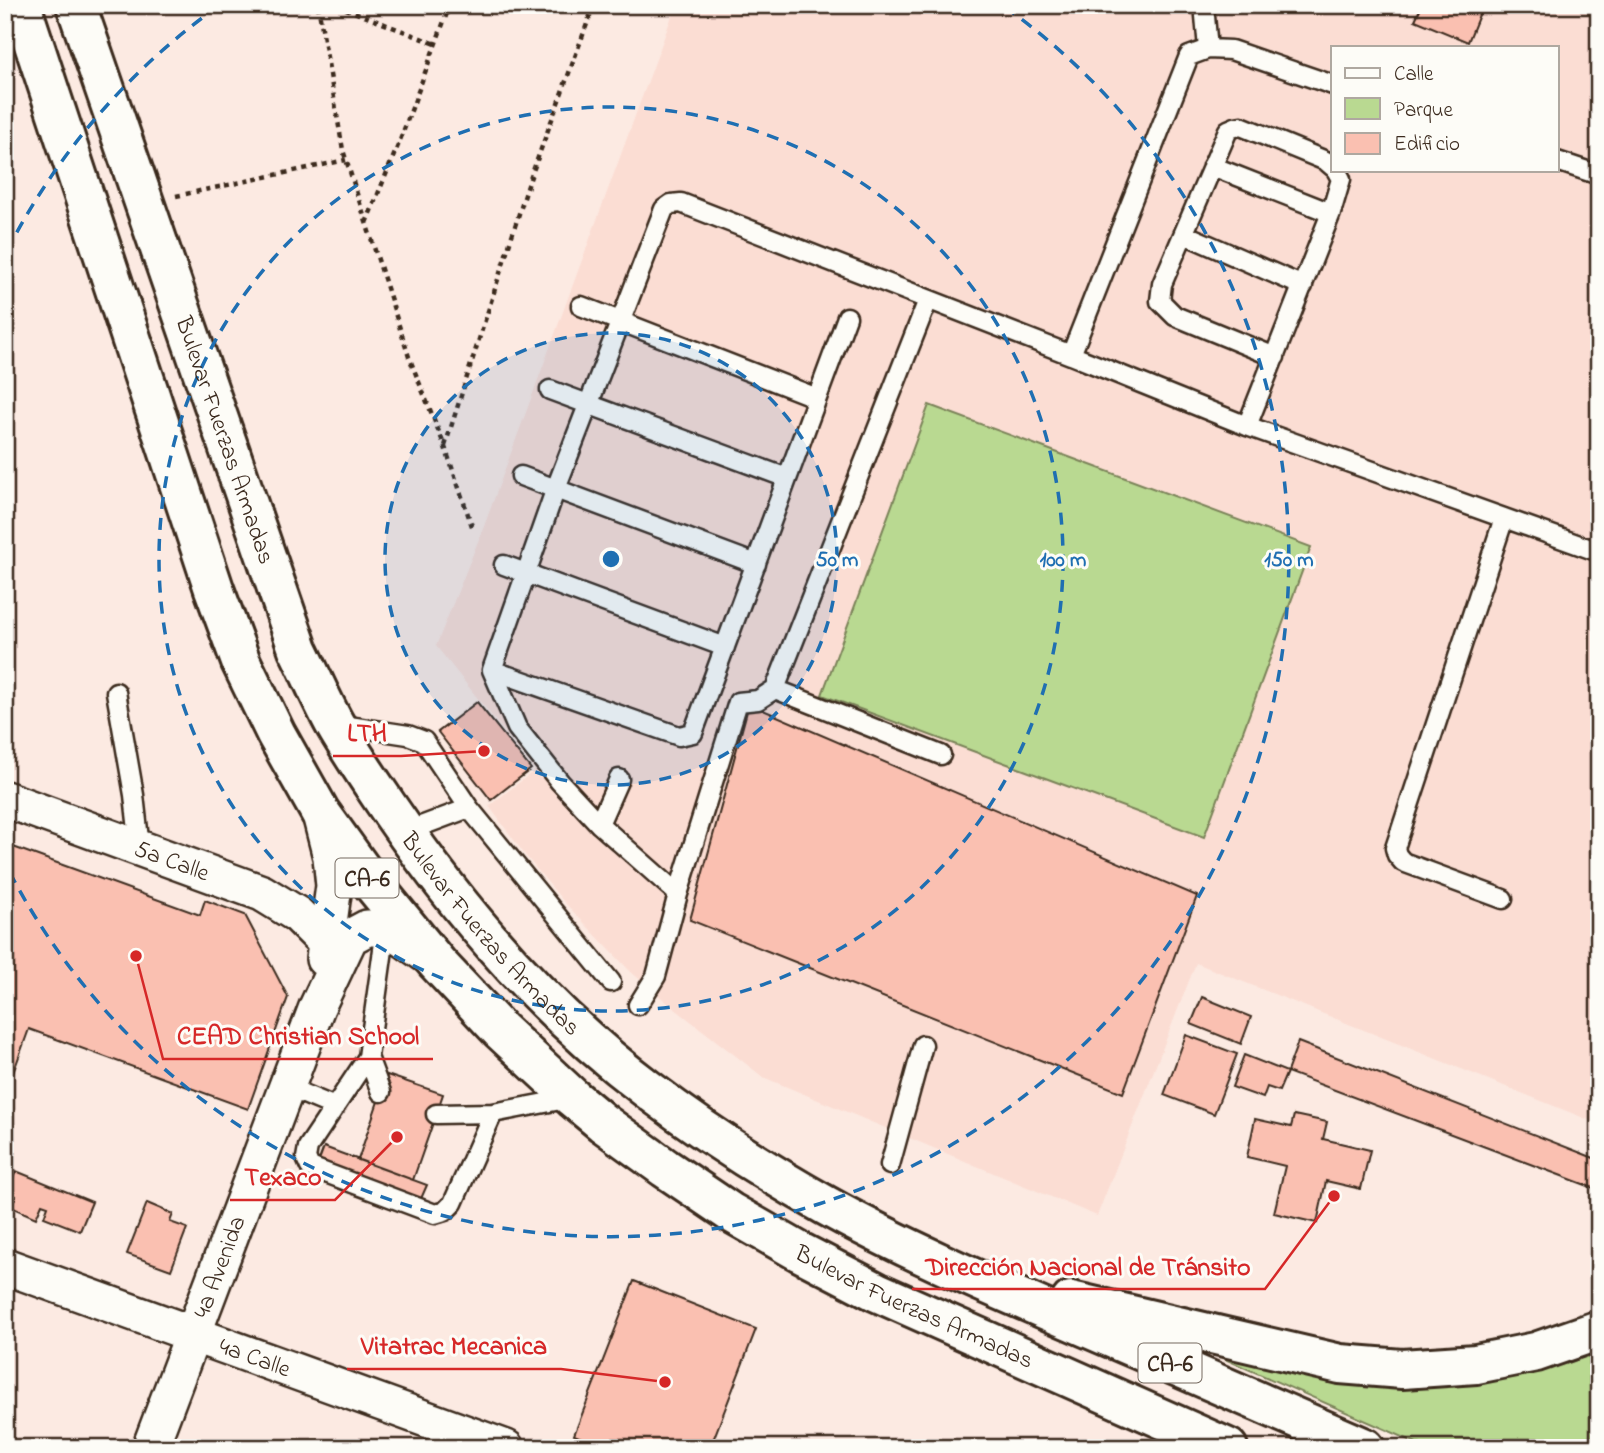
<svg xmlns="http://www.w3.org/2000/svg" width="1604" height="1453" viewBox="0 0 1604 1453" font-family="'Indie Flower',sans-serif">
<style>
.built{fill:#fbddd3;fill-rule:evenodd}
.green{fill:#b9d991;stroke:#7a8258;stroke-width:2}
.building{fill:#fac0b1;stroke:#3b2a1e;stroke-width:2}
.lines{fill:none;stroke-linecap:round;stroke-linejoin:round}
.service-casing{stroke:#3b2a1e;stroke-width:23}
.minor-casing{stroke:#3b2a1e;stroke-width:40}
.trunk-casing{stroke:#3b2a1e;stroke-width:44}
.path{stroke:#3b2a1e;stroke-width:4.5;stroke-dasharray:5 5;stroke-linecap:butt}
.service{stroke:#fdfcf7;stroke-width:18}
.minor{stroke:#fdfcf7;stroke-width:35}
.trunk{stroke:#fdfcf7;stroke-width:38}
.ring{fill:none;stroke:#1f6fb2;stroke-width:3.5;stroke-dasharray:12 9}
.labels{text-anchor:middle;stroke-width:6;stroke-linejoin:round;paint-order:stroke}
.shield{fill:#fdfcf7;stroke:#75695f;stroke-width:2}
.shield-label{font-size:23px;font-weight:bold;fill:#3b2a1e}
.street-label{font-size:24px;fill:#3b2a1e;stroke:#fdfcf7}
.centre{fill:#1f6fb2;stroke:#fdfcf7;stroke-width:3.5}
.ring-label{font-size:21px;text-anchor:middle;font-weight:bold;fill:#1f6fb2;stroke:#fdfcf7;stroke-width:6;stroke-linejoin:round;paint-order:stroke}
.leader{fill:none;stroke:#d62828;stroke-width:2.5}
.callout-dot{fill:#d62828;stroke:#fdfcf7;stroke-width:2.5}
.callout-label{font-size:26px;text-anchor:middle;font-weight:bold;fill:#d62828;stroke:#fdfcf7;stroke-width:6;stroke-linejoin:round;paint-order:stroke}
</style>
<rect width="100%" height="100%" fill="#fceae2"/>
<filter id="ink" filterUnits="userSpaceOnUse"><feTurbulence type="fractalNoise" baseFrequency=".0143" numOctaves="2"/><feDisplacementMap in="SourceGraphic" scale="14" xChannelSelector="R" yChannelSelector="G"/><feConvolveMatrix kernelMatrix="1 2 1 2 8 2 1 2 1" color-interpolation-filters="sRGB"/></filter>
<g filter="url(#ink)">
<path class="built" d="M676,5H1599V1124L1196,963L1097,1216L763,1077L670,1005L630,971L564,902L525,855L489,806L535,770L436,646L483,529ZM1333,47H1557V170H1333Z"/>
<path class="green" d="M929,405L1311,547L1204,837L822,695Z
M1599,1347V1448H1428L1218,1356L1220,1351L1318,1375Z"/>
<path class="building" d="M1422,5H1483L1468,42L1415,20Z
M477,702L531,769L491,800L438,732Z
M749,704L1197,896L1123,1093L690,920Z
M5,844L200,915L205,900L245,915L288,997L248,1109L29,1029L5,1095Z
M1202,997L1251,1017L1241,1044L1191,1024Z
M1186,1035L1237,1054L1214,1114L1164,1095Z
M1298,1042L1599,1160V1190L1287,1072Z
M1244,1055L1287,1072L1279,1091L1267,1087L1263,1098L1232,1087Z
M387,1075L443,1094L413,1180L358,1160Z
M1294,1115L1327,1122L1323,1139L1370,1150L1361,1189L1326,1181L1317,1223L1274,1213L1285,1166L1247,1157L1255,1119L1291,1127Z
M324,1147L427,1185L420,1201L318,1163Z
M16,1171L92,1202L80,1231L44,1217L48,1206L42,1204L36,1218L11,1207L16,1196L7,1192Z
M147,1203L173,1214L170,1222L187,1228L171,1270L127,1254Z
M634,1281L756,1329L710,1448H606L574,1435Z"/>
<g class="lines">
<defs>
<path id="service" d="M1204,5L1208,49
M1333,85L1231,50L1208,49L1189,56L1071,355L1247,426L1599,552
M1557,161L1599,175
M1212,166L1331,213
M1184,234L1303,286
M581,306L817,398
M1275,357L1175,316L1160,301L1162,284L1228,130L1235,127L1241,126L1326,161L1333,167
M550,390L787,478
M1247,426L1331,213L1341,179L1336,170
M521,476L756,564
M504,565L725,647
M492,670L679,736L693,733L847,317
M775,689L941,755
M116,692L134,795L140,848
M336,724L408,735L424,741L469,808L611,982
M599,824L619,779
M405,832L469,808
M678,894L599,824L560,782L517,728L492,670L556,488L664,209L671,204L681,203L1071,355
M1503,899L1403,862L1397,855L1395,848L1504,518
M638,1005L656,976L678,894L738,702L758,700L775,689L928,300
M368,1057L308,1147L306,1158L310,1167L435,1214L445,1211L453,1203L493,1113
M287,1087L335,1107
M381,1092L368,1057L386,928
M436,1114L493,1113L571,1098
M890,1165L923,1045"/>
<g id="minor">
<path id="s1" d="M5,799L262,893L298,915L326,943"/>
<path d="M320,814L331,857L334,886L324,959"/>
<path id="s2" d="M5,1266L506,1448"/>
<path id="s3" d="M150,1448L317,1007L350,937L367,928H386L401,937L425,954"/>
</g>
<g id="trunk">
<path id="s4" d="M21,5L214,589L241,662L276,734L320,812L366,876L437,963L501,1031L573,1098L603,1123L665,1168L730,1212L800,1252L877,1292L1228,1448"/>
<path id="s5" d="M76,5L298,649C310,673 321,699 334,723C351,753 371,782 390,810C461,914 545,1012 646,1088C702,1131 763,1170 825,1205C911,1253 1003,1291 1093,1330C1184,1369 1275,1409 1365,1448"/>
<path d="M1071,1301L1340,1364L1402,1369L1476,1364L1536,1352L1599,1330"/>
</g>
</defs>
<use href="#service" class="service-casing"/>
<use href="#minor" class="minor-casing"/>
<use href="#trunk" class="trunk-casing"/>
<path class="path" d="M318,5L343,150L409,357L445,447L473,529
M336,5L436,44
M176,196L346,160
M366,223L399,143L450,5
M445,446L530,179L594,5"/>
<use href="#service" class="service"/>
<use href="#minor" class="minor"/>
<use href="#trunk" class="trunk"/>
</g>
</g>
<circle cx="611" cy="559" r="226" fill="#1f6fb2" fill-opacity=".12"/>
<g class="ring">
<circle cx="611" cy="559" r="226"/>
<circle cx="611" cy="559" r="452"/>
<path d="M7 251A678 678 0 0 1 217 7M1005 7A678 678 0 1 1 7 867"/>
</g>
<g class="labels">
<g class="shield">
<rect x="335.5" y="858.5" width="63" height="39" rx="5"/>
<rect x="1138.5" y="1343.5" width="63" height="39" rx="5"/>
</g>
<g class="shield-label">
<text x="367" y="886">CA-6</text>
<text x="1170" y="1371">CA-6</text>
</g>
<g class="street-label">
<text dy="8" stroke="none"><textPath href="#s5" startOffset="460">Bulevar Fuerzas Armadas</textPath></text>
<text dy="8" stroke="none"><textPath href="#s1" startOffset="178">5a Calle</textPath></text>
<text dy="8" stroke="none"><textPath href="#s5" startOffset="1027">Bulevar Fuerzas Armadas</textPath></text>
<text dy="8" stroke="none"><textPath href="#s3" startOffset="194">4a Avenida</textPath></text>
<text dy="8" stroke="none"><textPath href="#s4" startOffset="1647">Bulevar Fuerzas Armadas</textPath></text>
<text dy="8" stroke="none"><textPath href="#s2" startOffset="266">4a Calle</textPath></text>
</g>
</g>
<circle cx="611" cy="559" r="10" class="centre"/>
<g class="ring-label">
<text x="837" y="566">50 m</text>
<text x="1063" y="566">100 m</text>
<text x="1289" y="566">150 m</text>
</g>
<path class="leader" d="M484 751L401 756H333M136 956L163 1059H433M397 1137L335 1200H230M1334 1196L1265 1289H912M665 1382L561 1369H347"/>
<g class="callout-dot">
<circle cx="484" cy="751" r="7"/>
<circle cx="136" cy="956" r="7"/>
<circle cx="397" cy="1137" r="7"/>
<circle cx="1334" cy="1196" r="7"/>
<circle cx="665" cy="1382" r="7"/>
</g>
<g class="callout-label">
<text x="367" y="741">LTH</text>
<text x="298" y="1044">CEAD Christian School</text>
<text x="283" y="1185">Texaco</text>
<text x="1088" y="1275">Dirección Nacional de Tránsito</text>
<text x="454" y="1354">Vitatrac Mecanica</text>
</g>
<rect width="1604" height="1453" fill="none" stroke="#fdfcf7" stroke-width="28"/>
<rect x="14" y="14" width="1576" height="1425" fill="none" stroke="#3b2a1e" stroke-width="2.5" filter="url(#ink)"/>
<rect x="1331" y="46" width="228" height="126" fill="#fdfcf7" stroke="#afa8a0" stroke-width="2"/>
<rect x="1345" y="68" width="35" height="10" fill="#fdfcf7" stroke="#afa8a0" stroke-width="2"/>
<text x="1394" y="80" font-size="21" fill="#3b2a1e">Calle</text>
<rect x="1345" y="98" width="35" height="21" fill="#b9d991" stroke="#afa8a0" stroke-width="2"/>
<text x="1394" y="116" font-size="21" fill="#3b2a1e">Parque</text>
<rect x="1345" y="133" width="35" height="21" fill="#fac0b1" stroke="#afa8a0" stroke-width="2"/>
<text x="1394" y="150" font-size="21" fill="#3b2a1e">Edificio</text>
</svg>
